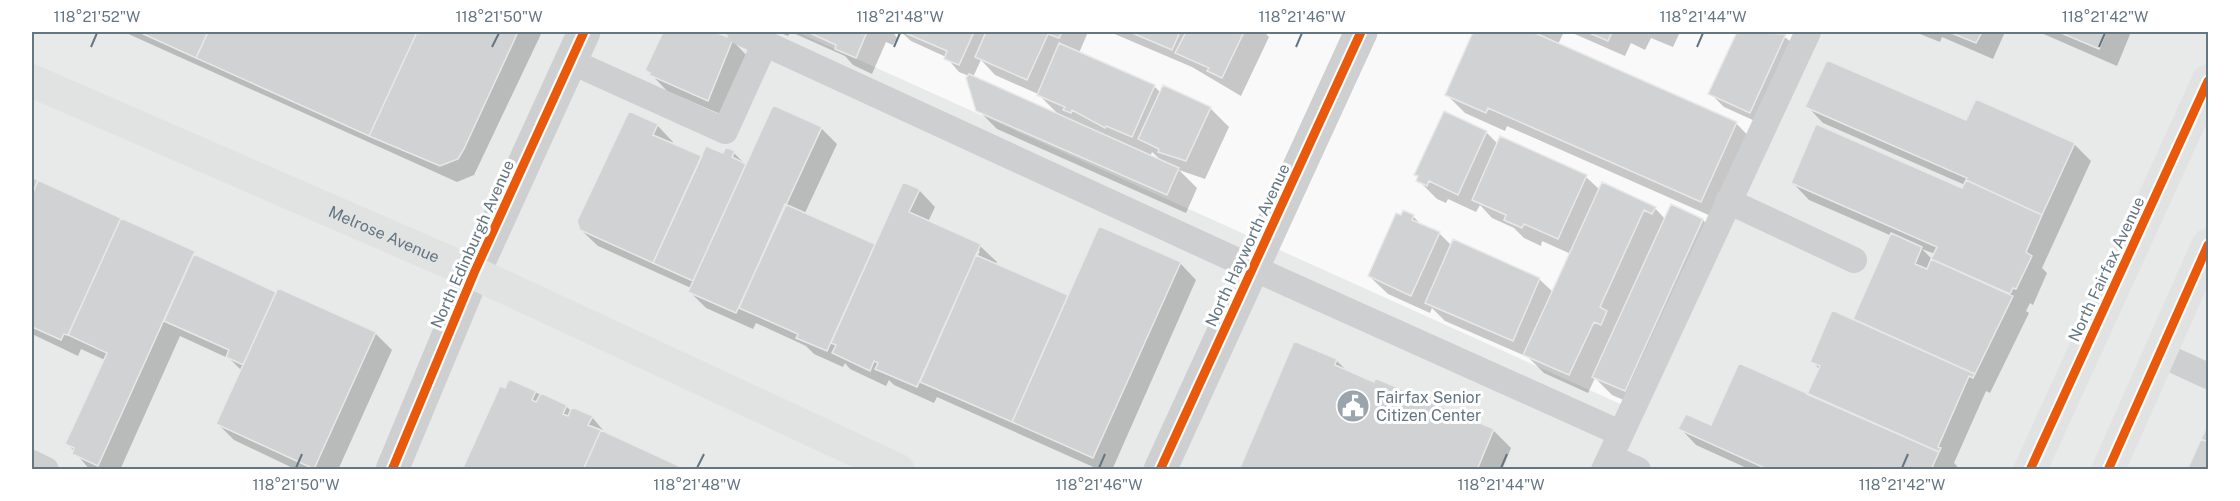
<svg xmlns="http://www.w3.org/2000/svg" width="2240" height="501" viewBox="0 0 2240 501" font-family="'Public Sans',sans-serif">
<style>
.built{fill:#e8e9e9}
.shadow{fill:#0003;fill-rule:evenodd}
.building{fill:#d0d2d3;stroke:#e8e8e8;stroke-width:1.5}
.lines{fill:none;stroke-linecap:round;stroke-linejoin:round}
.lane{stroke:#cecfd0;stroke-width:26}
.street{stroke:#cecfd0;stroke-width:33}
.secondary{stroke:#e1e2e2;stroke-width:33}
.cycleway-casing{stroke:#fff;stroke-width:13}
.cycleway{stroke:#e8590c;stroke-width:9}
.ticks{fill:none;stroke:#657683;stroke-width:2}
.labels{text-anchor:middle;stroke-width:6;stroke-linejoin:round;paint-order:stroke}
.street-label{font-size:16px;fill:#657683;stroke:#fff}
.poi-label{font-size:16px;fill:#657683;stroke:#fff;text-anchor:start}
.neatline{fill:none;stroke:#657683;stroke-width:2}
.ticks-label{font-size:15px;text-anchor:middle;fill:#657683}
</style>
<rect width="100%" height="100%" fill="#f9f9f9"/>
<path class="built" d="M32,32H797L1636,411L1808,32H2208V469L36,470L32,467Z"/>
<path class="shadow" d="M124,32H542L474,175L457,182Z
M666,32H711L732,40L748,57L725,116L667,91L647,70Z
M778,32H791L788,36Z
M791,32H893L897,38L893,45L886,42L872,74L853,65L845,56Z
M901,32H984L987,34L988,32H1088L1079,53L1154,86L1161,93L1210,108L1229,127L1205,179L1179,170L1197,188L1186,213L997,129L978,110L969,76L959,72L946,57L911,41ZM981,60L995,75L1038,94L1060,116L973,77ZM1152,152L1163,162L1150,157Z
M1110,32H1264L1269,37L1241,96L1192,67Z
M1474,32H1529L1536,34L1533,32H1564L1558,44L1736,123L1754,142L1720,220L1507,126L1505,131L1465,113L1447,95Z
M1570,32H1680L1673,47L1651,38L1645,50L1631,43L1625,56Z
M1739,32H1778L1799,48L1764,125L1724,107L1710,93Z
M1915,32H2005L1993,59L1942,37L1940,42Z
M2039,32H2131L2117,66Z
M1807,106L1967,122L2074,144L2091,161L2042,268L2047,273L2033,305L2030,303L2026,311L2029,313L1990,393L1986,391L1954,463L1957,466L1955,470H1751L1696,445L1680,428L1712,427L1808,396L1820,370L1812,361L1853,321L1892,236L1809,200L1793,183L1963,190L1965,185L1823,123ZM1922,249L1935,254L1933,260Z
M657,125L673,142L672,145L703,158L734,153L747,166L821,128L837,144L804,215L876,246L919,190L935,207L928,222L980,246L997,262L995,265L1069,297L1180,263L1196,280L1112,470H1100L937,397L934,403L894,385L889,380L886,386L850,369L845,363L843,367L814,354L806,346L756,323L753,329L706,308L690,292L691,288L598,246L581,230ZM977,251H980L974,263Z
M1486,132L1498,144L1501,138L1586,177L1600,190L1655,208L1665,219L1672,206L1703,220L1721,239L1644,409L1612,395L1595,378L1588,393L1544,373L1528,357L1445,321L1432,308L1430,313L1388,294L1369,276L1413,216L1422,226L1439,233L1452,246L1539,279L1553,292L1571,254L1542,241L1541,246L1524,238L1514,228L1492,218L1480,205L1476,212L1448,199L1446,203L1437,199L1418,180L1419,178L1416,174Z
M32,179L194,253L201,259L277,294L279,290L376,334L392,350L338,470H297L234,440L218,424L242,371L230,359L180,336L120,470H90L67,443L105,360L81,349L78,356L32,334Z
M1295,343L1337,361L1349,373L1493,430L1511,448L1502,470H1240Z
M510,381L566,406L572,412L592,417L607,435L683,470H464Z
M2208,428V470H2189Z"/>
<path class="building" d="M139,32H208L196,58Z
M208,32H417L369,136L196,58Z
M417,32H518L464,149L458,159L440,166L369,136Z
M663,32H715L733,39L708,101L649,75L650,73L645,70Z
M808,32H867L856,58L835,49L836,45Z
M903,32H974L959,65L944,59L947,51Z
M986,32H1062L1059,38L1048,34L1027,80L975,57Z
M1130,32H1180L1172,50Z
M1186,32H1244L1222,78L1207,71L1209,68L1175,53Z
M1473,32H1533L1737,122L1701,202L1488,108L1486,113L1445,95Z
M1587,32H1612L1608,41Z
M1737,32L1786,34L1750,113L1708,94Z
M1949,32H1982L1976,43Z
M2059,32H2106L2099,49Z
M1059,43L1155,85L1132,137L1106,126L1105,128L1072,110L1071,113L1063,110L1065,107L1037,95Z
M1827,60L1966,120L1976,99L2075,143L2042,215L1966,180L1967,178L1805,107Z
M969,74L1179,168L1167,195L976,111L966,78Z
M1163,85L1211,107L1186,161L1158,152L1159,149L1138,139Z
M773,105L822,127L736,313L688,292Z
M629,111L658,124L653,135L702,156L653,263L580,230L577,221Z
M1444,111L1487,131L1458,195L1429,181L1427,186L1416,181L1418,176L1414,175Z
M1816,124L1962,188L1966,180L2042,215L2026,252L2032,256L2016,289L2013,288L2010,294L1931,259L1937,247L1791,183Z
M1500,136L1587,175L1558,239L1524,224L1522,228L1504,220L1506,215L1472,200Z
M706,146L723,153L726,147L735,151L732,157L746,164L693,281L653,263Z
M32,177L38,180L32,195Z
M38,180L121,218L68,335L64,334L61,340L32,327V195Z
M903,182L920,189L909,212L981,244L917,387L875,369L878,363L874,361L870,371L832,353L836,345L831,343Z
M1602,182L1656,207L1652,214L1644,210L1600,307L1607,311L1601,325L1594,322L1569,375L1523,355Z
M785,204L875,244L827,351L796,338L798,334L739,308Z
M1671,204L1703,219L1625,391L1592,377Z
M1403,210L1414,215L1412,220L1440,232L1411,296L1368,276L1396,213L1401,215Z
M121,218L195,251L98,466L72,454L74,448L65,444L107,353L68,335Z
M1099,226L1181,262L1093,458L1012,422Z
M1891,233L1922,247L1915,264L1927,269L1931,259L2013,296L1975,374L1853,319Z
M1453,239L1540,278L1513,341L1425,303Z
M194,254L276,292L243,365L226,357L229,350L164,321Z
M976,255L1068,295L1012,422L920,382Z
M278,288L376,332L314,469L216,424Z
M1832,310L1975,374L1973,378L1969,376L1938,447L1941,448L1939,452L1807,394L1820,366L1810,362Z
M1294,341L1337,359L1335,365L1374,382L1375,378L1494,429L1477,470H1239Z
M1739,363L1939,452L1931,470H1769L1678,429L1686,414L1711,425Z
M509,379L536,391L532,400L536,402L541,393L567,405L563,414L568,416L572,407L593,416L588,425L601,430L583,470H462L500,386L505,388Z
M2208,424V442L2201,439Z
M601,430L679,466L677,470H583Z
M2201,439L2208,442V470H2187Z"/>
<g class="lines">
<path class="lane" d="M740,32L1253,268L1620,433
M570,61L725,131L765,43
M1728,201L1854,260
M2160,354L2208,376
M1610,457L1638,470
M32,463L46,470
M1604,470L1808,32"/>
<path class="street" d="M392,470L474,273L584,32
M1160,470L1361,32"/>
<g class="secondary">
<path id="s1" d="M32,81L474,273L898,470"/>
<path d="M2030,470L2208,81"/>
<path d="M2108,470L2208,245"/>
</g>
<defs>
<path id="cycleway" d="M392,470L474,273L584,32
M1160,470L1361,32
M2030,470L2208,81
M2108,470L2208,245"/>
</defs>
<use href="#cycleway" class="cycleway-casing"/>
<use href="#cycleway" class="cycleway"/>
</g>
<path class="ticks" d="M91,47L97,33M492,47L499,33M894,47L900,33M1296,47L1302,33M1697,47L1703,33M2099,47L2105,33M296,468L302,454M697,468L704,454M1099,468L1105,454M1501,468L1507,454M1902,468L1908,454"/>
<defs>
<symbol id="civic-disc" viewBox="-11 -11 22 22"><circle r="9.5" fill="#99a4ac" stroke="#fff"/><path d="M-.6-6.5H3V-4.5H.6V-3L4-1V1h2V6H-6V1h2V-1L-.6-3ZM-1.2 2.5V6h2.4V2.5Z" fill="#fff"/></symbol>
</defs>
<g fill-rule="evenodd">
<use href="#civic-disc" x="1334" y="387" width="38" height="38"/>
</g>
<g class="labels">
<g class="street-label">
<text dy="6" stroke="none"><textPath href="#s1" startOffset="384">Melrose Avenue</textPath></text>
<text transform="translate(472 244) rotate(-66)" y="6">North Edinburgh Avenue</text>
<text transform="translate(1247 245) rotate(-65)" y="6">North Hayworth Avenue</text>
<text transform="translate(2106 269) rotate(-65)" y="6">North Fairfax Avenue</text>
</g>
<g class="poi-label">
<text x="1376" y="403">Fairfax Senior<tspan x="1376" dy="18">Citizen Center</tspan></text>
</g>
</g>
<rect width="2240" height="501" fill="none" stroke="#ffffff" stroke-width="66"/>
<rect x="33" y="33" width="2174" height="435" class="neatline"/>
<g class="ticks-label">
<text x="97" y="22">118°21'52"W</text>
<text x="499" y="22">118°21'50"W</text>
<text x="900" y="22">118°21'48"W</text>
<text x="1302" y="22">118°21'46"W</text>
<text x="1703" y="22">118°21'44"W</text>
<text x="2105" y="22">118°21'42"W</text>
<text x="296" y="490">118°21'50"W</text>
<text x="697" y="490">118°21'48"W</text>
<text x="1099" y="490">118°21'46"W</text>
<text x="1501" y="490">118°21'44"W</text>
<text x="1902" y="490">118°21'42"W</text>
</g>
</svg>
